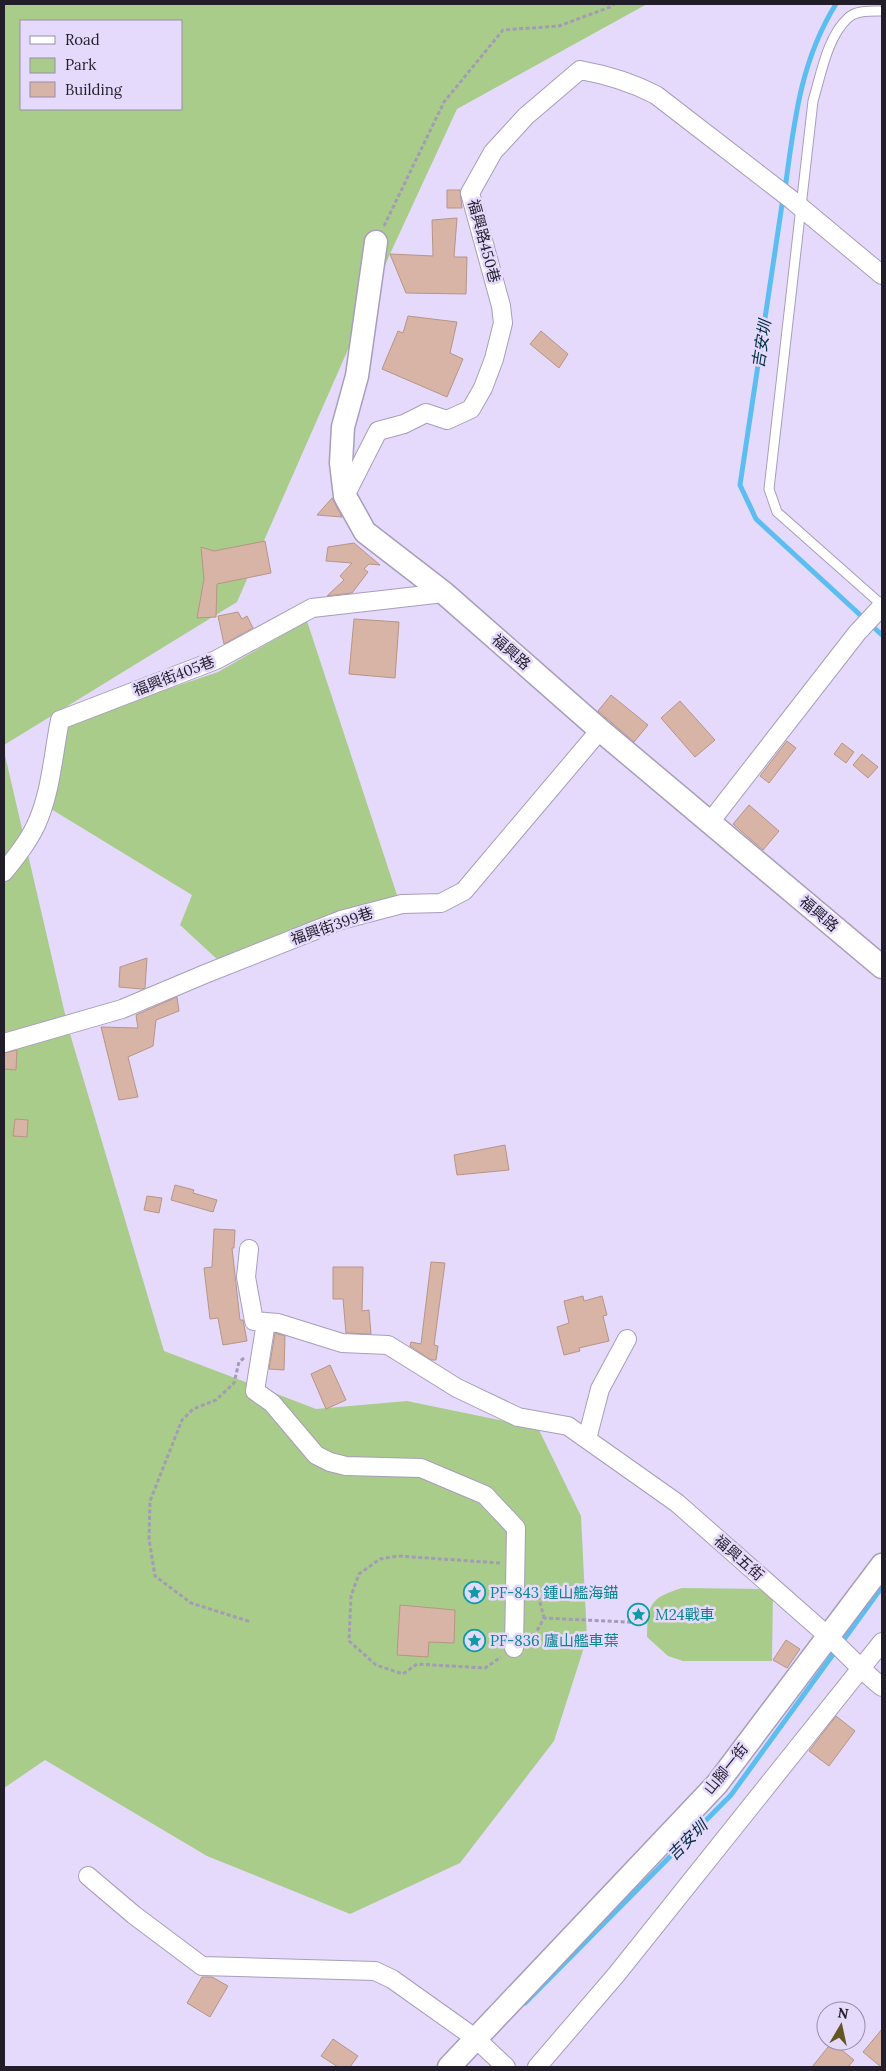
<svg xmlns="http://www.w3.org/2000/svg" width="886" height="2071" viewBox="0 0 886 2071" font-family="Lora,'Noto Sans TC',serif">
<style>
.green{fill:#a9cc8b;fill-rule:evenodd}
.lines{fill:none;stroke-linecap:round;stroke-linejoin:round}
.stream{stroke:#5cbef0;stroke-width:5}
.building{fill:#d7b4a5;stroke:#b79586}
.service-casing{stroke:#a89dbc;stroke-width:11}
.minor-casing{stroke:#a89dbc;stroke-width:20}
.tertiary-casing{stroke:#a89dbc;stroke-width:25}
.path{stroke:#a49bb6;stroke-width:3;stroke-dasharray:4 2.5;stroke-linecap:butt}
.service{stroke:#fff;stroke-width:9}
.minor{stroke:#fff;stroke-width:18}
.tertiary{stroke:#fff;stroke-width:22}
.labels{text-anchor:middle;stroke-width:5;stroke-linejoin:round;paint-order:stroke}
.street-label{font-size:15px;fill:#211d29;stroke:#e5dafb}
.culture-label{font-size:15px;fill:#0d838f;stroke:#e5dafb;text-anchor:start}
.water-label{font-size:16px;font-style:italic;fill:#002d41;stroke:#e5dafb}
</style>
<rect width="100%" height="100%" fill="#e5dafb"/>
<path class="green" d="M4,4H647L457,109L390,254L237,602L4,745ZM21,21H181V109H21Z
M307,621L398,898L219,961L180,925L192,895L51,809L67,726L73,721L218,672Z
M4,751L68,1027L164,1351L316,1409L407,1401L538,1428L581,1516L587,1638L554,1741L460,1863L350,1914L207,1856L45,1760L4,1788Z
M682,1588L773,1589L772,1661H683L668,1656L647,1637C648,1605 649,1598 682,1588Z"/>
<g class="lines">
<path class="stream" d="M785,189C794,124 800,61 836,4
M783,198L740,485L756,519L882,635
M525,2003L731,1795L882,1587"/>
</g>
<path class="building" d="M447,190H460L462,208H447Z
M457,218L454,257H467L466,294L406,293L390,254L433,256L432,220Z
M408,316L457,322L450,353L463,359L447,397L382,369L398,331L403,333Z
M541,331L568,354L559,368L530,344Z
M332,498L342,517L317,515Z
M265,541L271,573L217,584L216,617L197,618L204,579L201,547L214,551Z
M354,543L380,565L369,564L364,569L368,572L352,593L327,596L344,580L340,576L352,563L326,561L328,547Z
M238,612L242,619L247,616L253,628L224,644L218,616Z
M354,619L399,622L395,678L349,674Z
M611,695L648,725L634,742L598,711Z
M680,701L715,740L695,757L661,718Z
M787,741L796,748L769,783L760,776Z
M842,743L854,752L846,763L834,754Z
M862,754L878,767L868,778L853,765Z
M749,805L779,831L763,850L733,824Z
M147,958L145,988L142,989L119,987L120,967Z
M177,997L179,1011L156,1020L153,1046L128,1057L138,1097L119,1100L101,1027L138,1028L136,1015Z
M17,1050L16,1070L4,1069V1053Z
M15,1119L28,1120L27,1137L13,1136Z
M505,1145L509,1170L457,1175L454,1155Z
M175,1185L194,1190L193,1193L217,1200L213,1212L171,1200Z
M147,1196L162,1198L159,1213L144,1210Z
M214,1229L235,1230L234,1248H232L240,1320H243L247,1341L223,1345L218,1318L210,1319L204,1268L212,1267Z
M431,1262L445,1263L434,1345L438,1346L436,1360H431L410,1346L411,1342L421,1344Z
M333,1267H363L362,1311L369,1310L371,1334L346,1333L343,1299H333Z
M583,1296L584,1301L602,1296L607,1315L603,1316L609,1341L579,1348L580,1351L564,1355L557,1327L569,1323L564,1301Z
M275,1333L285,1336L284,1370L269,1369Z
M330,1365L346,1400L326,1409L311,1374Z
M400,1605L455,1610L454,1643L429,1642L428,1657L397,1655Z
M786,1640L800,1649L787,1668L773,1660Z
M836,1716L855,1731L829,1766L809,1751Z
M202,1977H212L228,1986L210,2017L187,2003Z
M882,2029V2067H881L863,2052Z
M333,2039L358,2056L350,2067H338L321,2056Z
M832,2042L854,2060L848,2067H812Z"/>
<g class="lines">
<defs>
<path id="service" d="M882,11C872,11 856,10 848,18C827,37 821,75 813,101L769,489L777,512L882,605"/>
<path id="minor" d="M345,496L378,431L404,424L426,413L447,420L471,409L483,388L494,359L503,323L501,306L470,193L493,152L526,116L580,70C608,75 631,82 656,95L792,200L882,275
M710,822L857,633L882,606
M4,872C16,857 28,842 36,825C51,793 53,755 60,720L216,660L312,608L444,593
M4,1043L122,1009L205,974L341,920L402,904L441,903L464,891L600,730
M249,1249L246,1277L254,1321L278,1323L342,1343L388,1345L457,1388L518,1417L568,1426L677,1503L829,1637C847,1654 863,1672 882,1687
M266,1322L255,1391L272,1403L316,1455L330,1462L346,1466L421,1468L485,1495L516,1528L514,1648
M587,1439L600,1389L627,1339
M88,1876L134,1915L202,1966L375,1971L392,1979L475,2038L506,2067
M537,2067L616,1975L882,1642"/>
<path id="tertiary" d="M376,242L357,376L343,427L341,463L345,496L365,532L444,593L600,730L882,967
M449,2067L717,1784L882,1565"/>
</defs>
<use href="#service" class="service-casing"/>
<use href="#minor" class="minor-casing"/>
<use href="#tertiary" class="tertiary-casing"/>
<path class="path" d="M384,226L444,102L503,30L559,26L610,7L614,4
M244,1358L239,1362L234,1383L216,1400L193,1409L182,1420L150,1501L149,1539L155,1576L191,1603L251,1622
M500,1563L398,1556L380,1559L359,1574L351,1596L349,1641L376,1665L403,1674L417,1664L485,1668L501,1657
M533,1586H536L544,1618
M531,1642L544,1618L647,1623"/>
<use href="#service" class="service"/>
<use href="#minor" class="minor"/>
<use href="#tertiary" class="tertiary"/>
</g>
<defs>
<symbol id="sight-ring" viewBox="-11 -11 22 22"><circle r="9.5" fill="#e5dafb" stroke="#0f9aa8" stroke-width="1.5"/><path d="M0-6L1.8-2.2L6-1.7L2.9 1.2L3.7 5.4L0 3.3L-3.7 5.4L-2.9 1.2L-6-1.7L-1.8-2.2Z" fill="#0f9aa8"/></symbol>
</defs>
<g fill-rule="evenodd">
<use href="#sight-ring" x="462" y="1580" width="25" height="25"/>
<use href="#sight-ring" x="626" y="1602" width="25" height="25"/>
<use href="#sight-ring" x="462" y="1628" width="25" height="25"/>
</g>
<g class="labels">
<g class="street-label">
<text transform="translate(484 241) rotate(75)" y="5">福興路450巷</text>
<text transform="translate(511 652) rotate(41)" y="5">福興路</text>
<text transform="translate(174 676) rotate(-21)" y="5">福興街405巷</text>
<text transform="translate(819 914) rotate(40)" y="5">福興路</text>
<text transform="translate(332 926) rotate(-19)" y="5">福興街399巷</text>
<text transform="translate(739 1558) rotate(41)" y="5">福興五街</text>
<text transform="translate(726 1769) rotate(-51)" y="5">山腳一街</text>
</g>
<g class="culture-label">
<text x="490" y="1598">PF-843 鍾山艦海錨</text>
<text x="655" y="1620">M24戰車</text>
<text x="490" y="1646">PF-836 廬山艦車葉</text>
</g>
<g class="water-label">
<text transform="translate(761 344) rotate(-81)" y="6">吉安圳</text>
<text transform="translate(687 1840) rotate(-45)" y="6">吉安圳</text>
</g>
</g>
<rect width="886" height="2071" fill="none" stroke="#211d29" stroke-width="10"/>
<rect x="20" y="20" width="162" height="90" fill="#e5dafb" stroke="#978ea7"/>
<rect x="30" y="36" width="25" height="8" fill="#ffffff" stroke="#978ea7"/>
<text x="65" y="45" font-size="15" fill="#211d29">Road</text>
<rect x="30" y="58" width="25" height="15" fill="#a9cc8b" stroke="#978ea7"/>
<text x="65" y="70" font-size="15" fill="#211d29">Park</text>
<rect x="30" y="82" width="25" height="15" fill="#d7b4a5" stroke="#978ea7"/>
<text x="65" y="95" font-size="15" fill="#211d29">Building</text>
<g transform="translate(841 2026) rotate(9)"><circle r="24" fill="#e5dafb" stroke="#978ea7"/>
<path d="M0-4L9 19L0 12L-9 19Z" fill="#645623"/>
<text y="-8" font-size="14" font-weight="bold" text-anchor="middle" fill="#211d29">N</text>
</g>
</svg>
